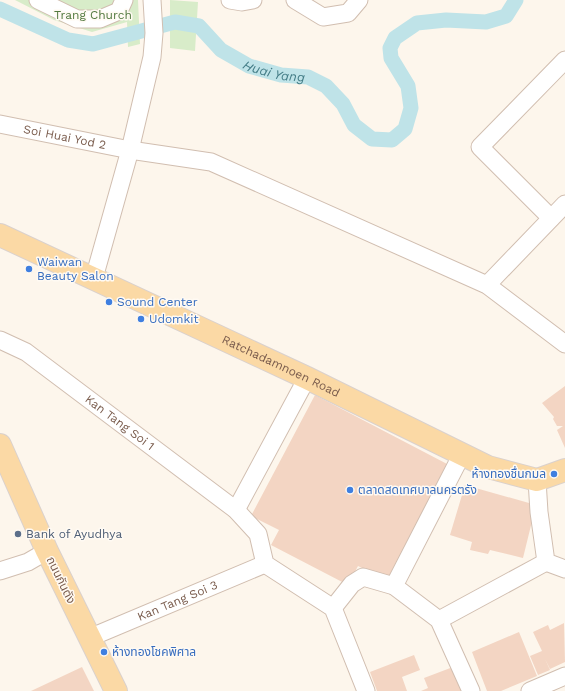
<svg xmlns="http://www.w3.org/2000/svg" width="565" height="691" viewBox="0 0 565 691" font-family="'Work Sans','Noto Sans Thai',sans-serif">
<style>
.green{fill:#d8ecc9}
.lines{fill:none;stroke-linecap:round;stroke-linejoin:round}
.canal{stroke:#bfe3e8;stroke-width:15}
.building{fill:#f3d5c3}
.minor-casing{stroke:#d1beb0;stroke-width:19}
.major-casing{stroke:#dad1cd;stroke-width:24}
.minor{stroke:#fff;stroke-width:17}
.major{stroke:#fbd9a5;stroke-width:22}
.shop-dot{fill:#3f7fe0;stroke:#fffaf3;stroke-width:1.5}
.service-dot{fill:#5c6f8a;stroke:#fffaf3;stroke-width:1.5}
.labels{text-anchor:middle;stroke-width:3;stroke-linejoin:round;paint-order:stroke}
.park-label{font-size:12px;fill:#537a41;stroke:#fffaf3}
.street-label{font-size:12px;fill:#7a5c4d;stroke:#fffaf3}
.shop-label{font-size:12px;fill:#366cbe;stroke:#fffaf3;text-anchor:start}
.service-label{font-size:12px;fill:#4e5e75;stroke:#fffaf3;text-anchor:start}
.water-label{font-size:13px;font-style:italic;fill:#437c86;stroke:#fffaf3}
</style>
<rect width="100%" height="100%" fill="#fdf6ec"/>
<path class="green" d="M15,0H138L140,44L128,47L127,22L92,32L54,20Z
M170,0L198,2L195,51L170,48Z"/>
<g class="lines">
<path class="canal" id="s1" d="M0,9L68,40L93,44L175,22L199,26L221,50L249,66L281,75L308,77L326,86L343,104L354,125L372,139L392,140L405,129L411,108L408,86L391,58L390,48L395,38L417,23L446,20L486,22L506,16L516,0"/>
</g>
<path class="building" d="M565,386V448L557,430L563,426H557L553,419L554,417L542,403Z
M315,395L449,465L388,581L358,566L348,585L271,545L279,530L251,516Z
M465,485L536,505L523,558L490,550L488,554L470,550L472,542L450,535Z
M564,623L565,662L550,669L545,659L550,670L538,675L530,656L542,651L533,632L548,625L550,630Z
M519,632L537,676L501,691H487L472,652Z
M414,655L420,670L402,677L407,691H377L370,672Z
M82,667L94,691H31Z
M453,667L461,691H421L428,688L424,678Z"/>
<g class="lines">
<defs>
<g id="minor">
<path d="M38,0L77,19H100L119,11L124,0"/>
<path d="M230,0L242,2L253,0"/>
<path d="M295,0L323,17L348,13L359,0"/>
<path id="s2" d="M0,124L130,150L211,162L487,285L565,344"/>
<path d="M551,218L480,147L565,60"/>
<path d="M94,278L130,150L152,57L154,33L152,0"/>
<path d="M487,285L565,204"/>
<path id="s3" d="M0,340L26,352L236,510L258,534L265,564L333,608L366,691"/>
<path d="M537,480L539,512L546,562L565,569"/>
<path d="M236,510L307,378"/>
<path d="M0,571L28,562L47,551"/>
<path d="M394,586L462,454"/>
<path d="M333,608L352,584L363,577L394,586L439,620L471,691"/>
<path d="M439,620L546,562"/>
<path id="s4" d="M89,638L265,564"/>
<path d="M530,691L565,676"/>
</g>
<g id="major">
<path id="s5" d="M0,235L307,378L488,467L537,480L565,470"/>
<path d="M0,445L47,551L116,691"/>
</g>
</defs>
<use href="#minor" class="minor-casing"/>
<use href="#major" class="major-casing"/>
<use href="#minor" class="minor"/>
<use href="#major" class="major"/>
</g>
<g class="shop-dot">
<circle cx="29" cy="269" r="4"/>
<circle cx="109" cy="302" r="4"/>
<circle cx="141" cy="319" r="4"/>
<circle cx="554" cy="474" r="4"/>
<circle cx="350" cy="490" r="4"/>
<circle cx="104" cy="652" r="4"/>
</g>
<circle class="service-dot" cx="18" cy="534" r="4"/>
<g class="labels">
<g class="park-label">
<text x="93" y="19">Trang Church</text>
</g>
<g class="street-label">
<text dy="4" stroke="none"><textPath href="#s2" startOffset="66">Soi Huai Yod 2</textPath></text>
<text dy="4" stroke="none"><textPath href="#s5" startOffset="310">Ratchadamnoen Road</textPath></text>
<text dy="4" stroke="none"><textPath href="#s3" startOffset="146">Kan Tang Soi 1</textPath></text>
<text transform="translate(61 580) rotate(64)" y="4">ถนนกันตัง</text>
<text dy="4" stroke="none"><textPath href="#s4" startOffset="96">Kan Tang Soi 3</textPath></text>
</g>
<g class="shop-label">
<text x="37" y="266">Waiwan<tspan x="37" dy="14">Beauty Salon</tspan></text>
<text x="117" y="306">Sound Center</text>
<text x="149" y="323">Udomkit</text>
<text x="546" y="478" text-anchor="end">ห้างทองชื่นกมล</text>
<text x="358" y="494">ตลาดสดเทศบาลนครตรัง</text>
<text x="112" y="656">ห้างทองโชคพิศาล</text>
</g>
<g class="service-label">
<text x="26" y="538">Bank of Ayudhya</text>
</g>
<g class="water-label">
<text dy="5" stroke="none"><textPath href="#s1" startOffset="300">Huai Yang</textPath></text>
</g>
</g>
</svg>
